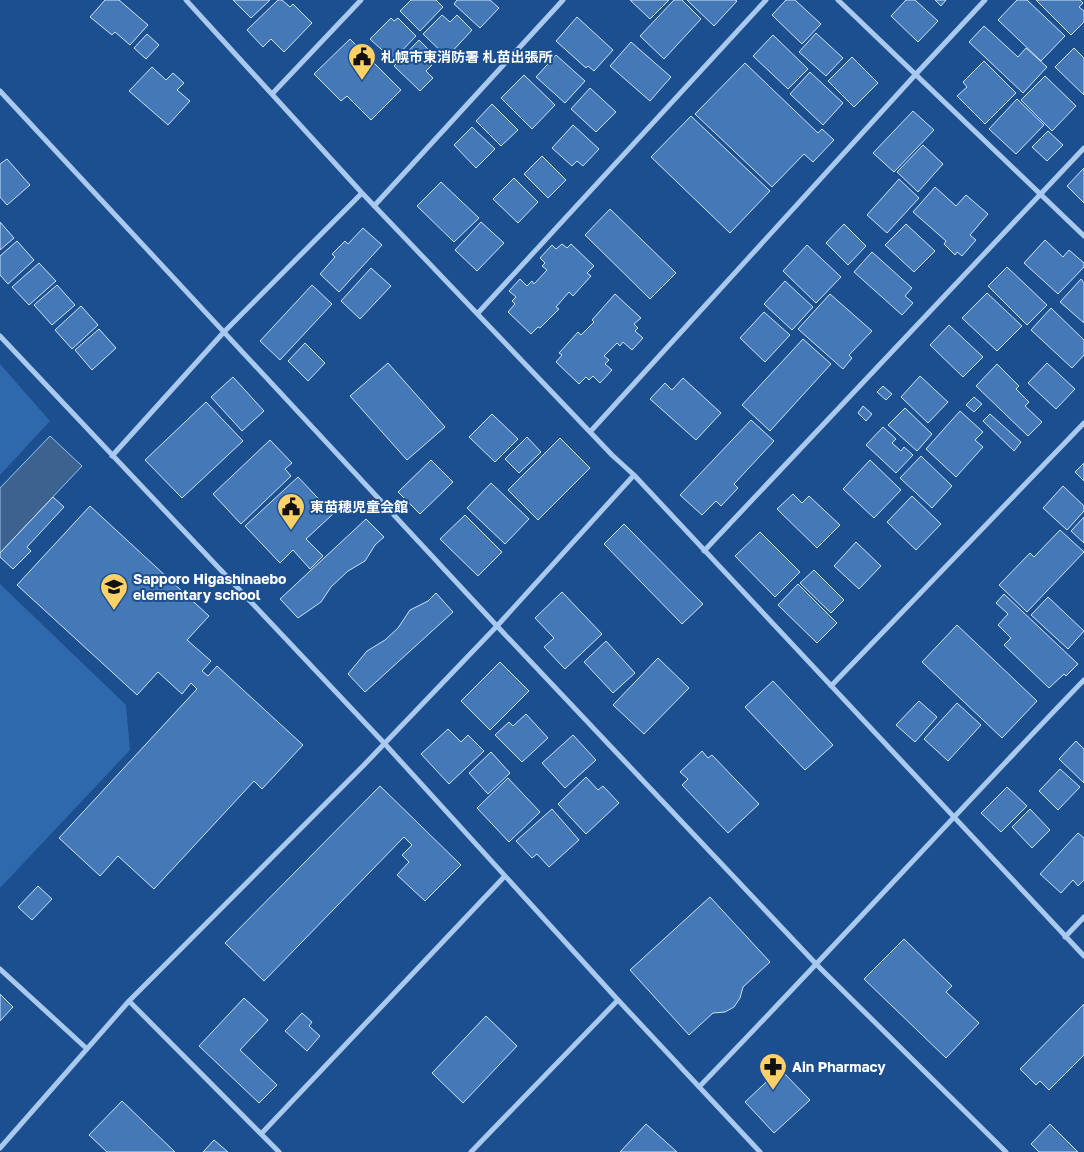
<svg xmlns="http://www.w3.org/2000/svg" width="1084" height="1152" viewBox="0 0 1084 1152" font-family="'Golos Text','Noto Sans JP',sans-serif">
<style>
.green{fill:#2e69ad}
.water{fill:#3c6290;stroke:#9cc4f0}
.building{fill:#4478b7;stroke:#cfe3fa}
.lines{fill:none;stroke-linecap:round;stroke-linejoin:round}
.minor{stroke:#a9c9ee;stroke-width:5}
.labels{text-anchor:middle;stroke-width:4;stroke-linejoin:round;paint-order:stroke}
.poi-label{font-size:14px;font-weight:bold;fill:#fff;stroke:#1b4f8f;text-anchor:start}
</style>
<rect width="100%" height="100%" fill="#1b4f8f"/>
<path class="green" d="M0,364L50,421L0,475Z
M0,584L126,705L130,750L0,888Z"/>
<path class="water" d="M50,436L82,466L0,553V488Z"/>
<path class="building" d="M105,0H119L148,25L130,45L115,32L112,35L90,17Z
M233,0H270L251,18Z
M278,0H282L290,7L293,4L312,23L284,52L271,39L263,47L247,30Z
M411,0H436L443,7L420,31L400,11Z
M457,0H490L499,8L480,28L454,4Z
M630,0H669L650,19Z
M674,0H682L701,19L664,59L640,36Z
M687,0H735L737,1L714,26Z
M786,0H795L821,24L802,44L772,15Z
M906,0H915L938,21L918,42L891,16Z
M935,0H946L941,6Z
M1017,0H1027L1065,36L1041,61L998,20Z
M1036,0H1080L1083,3L1079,7L1084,11V22L1071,35Z
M442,15L450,22L457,15L472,30L447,57L423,34Z
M577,17L613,50L594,71L588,66L586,68L556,41Z
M391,18L394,21L398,18L416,36L393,60L370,39Z
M984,26L1018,57L1026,48L1047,67L1023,93L969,42Z
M816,33L843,58L826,76L799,52Z
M147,34L159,45L146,59L134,48Z
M773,35L808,69L788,89L753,56Z
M350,39L401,90L371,120L347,96L341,101L314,74Z
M419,40L431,52L425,58L432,65L426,71L433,78L420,91L394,66Z
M631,42L671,77L650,101L610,66Z
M1074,48L1084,58V95L1055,67Z
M556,55L585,81L565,103L536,77Z
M852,57L878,83L854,107L828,81Z
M984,61L1016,93L985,124L957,96L967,87L963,82Z
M745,63L818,133L822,129L834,140L813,162L804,154L772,187L695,114Z
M152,67L166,80L173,73L184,83L177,90L190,101L168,125L129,91Z
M810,72L843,103L823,125L790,94Z
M524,75L555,105L532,129L501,98Z
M1045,76L1076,106L1052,131L1021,100Z
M590,88L616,112L596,132L571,109Z
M1017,99L1044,125L1016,154L989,129Z
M492,104L518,130L501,146L476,121Z
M913,111L934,130L894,172L873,153Z
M691,116L770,191L730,233L651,157Z
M573,125L599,149L583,166L577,161L572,166L552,148Z
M472,127L495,149L476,168L454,145Z
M1048,131L1063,145L1047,161L1032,147Z
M923,145L943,164L918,192L897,172Z
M542,156L566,180L548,198L524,174Z
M7,159L30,185L7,205L0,197V164Z
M1084,168V203L1067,186Z
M514,178L538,202L518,223L493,199Z
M899,179L919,198L887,233L867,215Z
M441,182L479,218L454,242L417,206Z
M935,187L956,206L966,195L988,214L970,235L976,240L962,256L957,252L955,255L944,244L946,241L913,212Z
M610,209L676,273L650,299L585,235Z
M0,222L14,238L0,250Z
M481,222L504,243L477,271L455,250Z
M844,224L866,246L848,265L826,243Z
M906,224L935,251L914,272L885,245Z
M363,228L382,245L339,292L320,274L335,257L332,254L345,241L348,244Z
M1045,240L1063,257L1069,250L1084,263V267L1058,294L1024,263Z
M17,241L34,260L8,284L0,275V256Z
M562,244L567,248L571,244L594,266L587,273L591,276L573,296L569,292L556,307L559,309L540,328L538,327L531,334L508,312L515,304L512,301L516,297L509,291L520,279L527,286L532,281L534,284L547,270L542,266L545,263L540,258L552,245L556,249Z
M807,245L841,277L816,303L783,271Z
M872,252L912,288L905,296L913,303L902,315L854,272Z
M39,263L56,281L29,305L12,287Z
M1007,267L1047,305L1027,325L988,286Z
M371,268L391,286L360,319L341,301Z
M1081,279L1084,283V323L1060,302Z
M785,281L813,307L792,330L764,304Z
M57,285L75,305L52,325L34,305Z
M312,285L332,304L280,360L260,341Z
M987,293L1022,326L997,351L962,318Z
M615,294L641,318L634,324L638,328L635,331L643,338L632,350L623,342L620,346L617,343L604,356L609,360L605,364L612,370L600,383L593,376L589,380L586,377L579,384L556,362L562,355L559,353L578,332L581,335L594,322L592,320Z
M830,294L872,331L849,355L852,358L843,369L798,329Z
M81,306L98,325L72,349L55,330Z
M1051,308L1084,340V355L1072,368L1031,330Z
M764,312L790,335L765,362L740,338Z
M949,325L983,357L963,377L930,345Z
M99,329L116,348L92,370L75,350Z
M803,339L831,364L770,431L742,405Z
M305,343L325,363L308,381L288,361Z
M388,363L445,427L407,460L350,396Z
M1047,363L1075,389L1056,409L1028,383Z
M997,364L1019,386L1016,389L1029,402L1025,406L1042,422L1028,436L976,386Z
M920,376L948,402L928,423L901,397Z
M233,377L264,411L242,431L211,397Z
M683,378L721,413L696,440L650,399L665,383L672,390Z
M883,386L892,394L886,400L877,392Z
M974,397L982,404L974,412L966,405Z
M206,402L243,441L182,498L145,460Z
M863,406L872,414L866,421L858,413Z
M905,408L932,434L917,451L888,425Z
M960,411L983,432L975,440L983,447L956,477L926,449Z
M492,414L518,439L495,462L469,437Z
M990,414L1021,442L1014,451L983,421Z
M751,420L774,441L734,484L738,488L721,506L716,501L702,515L680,495Z
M883,427L896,439L892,443L901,451L904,447L913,455L896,473L866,445Z
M527,437L541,452L519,473L505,459Z
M560,438L590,468L538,520L508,490Z
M270,440L292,463L285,469L291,476L241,524L213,494Z
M921,456L952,486L932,508L900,478Z
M431,460L453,482L420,514L398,492Z
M870,460L901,490L874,518L843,489Z
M1084,463V481L1075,472Z
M298,477L333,514L306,539L323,556L310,569L293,550L280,563L245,526Z
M491,483L529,519L505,544L467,508Z
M1063,486L1084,506V511L1067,530L1043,508Z
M793,494L802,503L809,496L840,525L817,548L777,509Z
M912,496L941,524L916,550L887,522Z
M53,497L64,507L27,547L31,551L13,569L0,557V553Z
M90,506L209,616L187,640L211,661L202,671L208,676L217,666L303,745L262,789L254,781L154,889L118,856L100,876L59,838L197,689L191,683L182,694L158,672L137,695L17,585Z
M465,515L502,552L478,576L440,539Z
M1084,517V543L1071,531Z
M366,519L384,537L375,545L365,561L348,571L331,587L321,602L298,618L280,599Z
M624,524L703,604L682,624L604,544Z
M1060,530L1084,552L1027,612L999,585L1030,553L1034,557Z
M760,532L800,572L775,597L735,556Z
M856,542L881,566L859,589L834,566Z
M814,570L844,600L831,613L800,583Z
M798,584L837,623L817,643L778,605Z
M562,592L602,634L565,669L544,647L554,638L535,618Z
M436,593L453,612L365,692L348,674L367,651L385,640L398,628L410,610L428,601Z
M1004,594L1078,664L1066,676L1064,674L1049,688L1004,645L1011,638L998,625L1008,614L996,603Z
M1048,597L1084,631L1068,649L1031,615Z
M957,625L1037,701L1002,738L922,662Z
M606,641L635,673L613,693L584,662Z
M658,658L689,688L644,734L613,705Z
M500,662L529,691L490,730L461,701Z
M773,681L833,745L805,770L745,707Z
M919,701L937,717L915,742L896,725Z
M957,703L981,725L948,761L924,739Z
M526,714L548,738L522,762L495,735L509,722L513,726Z
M448,729L461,742L468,735L484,751L449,784L421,754Z
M573,735L596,760L565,788L542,763Z
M1076,741L1084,749V783L1059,759Z
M702,751L708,758L712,755L759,804L728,833L682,785L688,779L680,772Z
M491,752L510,773L488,794L469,773Z
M1060,769L1080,787L1058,810L1039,791Z
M586,777L598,790L603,786L619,803L586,834L558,804Z
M508,778L540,812L509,842L477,808Z
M380,786L461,865L425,901L397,875L409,862L402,855L412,845L404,837L264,981L225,943Z
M1007,787L1027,806L1001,832L981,813Z
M552,809L579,840L549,867L537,854L532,858L516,841Z
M1030,809L1050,830L1032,848L1012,827Z
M1078,833L1084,838V880L1078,886L1073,880L1061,893L1040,874Z
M38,886L52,899L32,920L18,907Z
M710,897L770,962L743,987L740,998L734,1007L725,1012L713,1013L689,1035L630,970Z
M904,939L952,986L946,992L979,1023L946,1058L864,979Z
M0,994L13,1007L0,1021Z
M244,998L268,1020L240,1050L277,1085L259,1103L199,1046Z
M1084,1004V1055L1049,1090L1040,1081L1036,1085L1020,1069Z
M302,1013L312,1022L309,1026L320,1036L307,1051L285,1031Z
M486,1016L517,1046L463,1103L432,1073Z
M780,1069L810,1100L774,1133L745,1102Z
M122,1101L175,1152H107L89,1135Z
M646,1124L677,1152H620Z
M1050,1124L1078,1152H1039L1031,1144Z
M214,1140L228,1152H203Z"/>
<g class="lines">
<path class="minor" d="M186,0L362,193L612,455L634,475L1084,956
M838,0L1084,236
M0,91L497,626L817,965L1006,1152
M272,94L361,0
M374,206L563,0
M478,313L766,0
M0,336L384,743L618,1000L760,1152
M590,432L916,74L985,0
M112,456L223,333L362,193
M704,551L1084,148
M831,686L1084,423
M1065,937L1084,917
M0,969L86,1048
M129,1001L279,1152
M699,1087C829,953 954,815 1084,680
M261,1134L505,876
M0,1148L129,1001L363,766L497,626L634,475
M471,1152L618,1000"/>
</g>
<defs>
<symbol id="civic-pin" viewBox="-11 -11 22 30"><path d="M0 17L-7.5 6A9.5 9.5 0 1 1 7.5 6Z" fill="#ffd166" stroke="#1b4f8f"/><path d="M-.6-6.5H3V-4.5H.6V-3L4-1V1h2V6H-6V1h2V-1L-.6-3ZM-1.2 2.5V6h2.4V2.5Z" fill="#111"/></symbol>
<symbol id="school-pin" viewBox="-11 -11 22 30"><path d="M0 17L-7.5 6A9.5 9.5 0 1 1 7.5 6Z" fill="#ffd166" stroke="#1b4f8f"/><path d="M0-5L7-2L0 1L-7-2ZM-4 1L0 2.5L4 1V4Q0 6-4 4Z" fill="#111"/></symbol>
<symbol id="pharmacy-pin" viewBox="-11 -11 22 30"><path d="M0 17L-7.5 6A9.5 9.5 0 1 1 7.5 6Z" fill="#ffd166" stroke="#1b4f8f"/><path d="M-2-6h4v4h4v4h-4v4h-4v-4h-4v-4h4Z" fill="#111"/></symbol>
</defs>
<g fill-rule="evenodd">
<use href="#civic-pin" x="346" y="41" width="32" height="43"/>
<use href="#civic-pin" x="275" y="491" width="32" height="43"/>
<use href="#school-pin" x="98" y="571" width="32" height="43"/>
<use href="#pharmacy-pin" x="757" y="1051" width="32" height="43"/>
</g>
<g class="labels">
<g class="poi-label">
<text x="381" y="62">札幌市東消防署 札苗出張所</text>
<text x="310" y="512">東苗穂児童会館</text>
<text x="133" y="584">Sapporo Higashinaebo<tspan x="133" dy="16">elementary school</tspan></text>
<text x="792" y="1072">Ain Pharmacy</text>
</g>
</g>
</svg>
